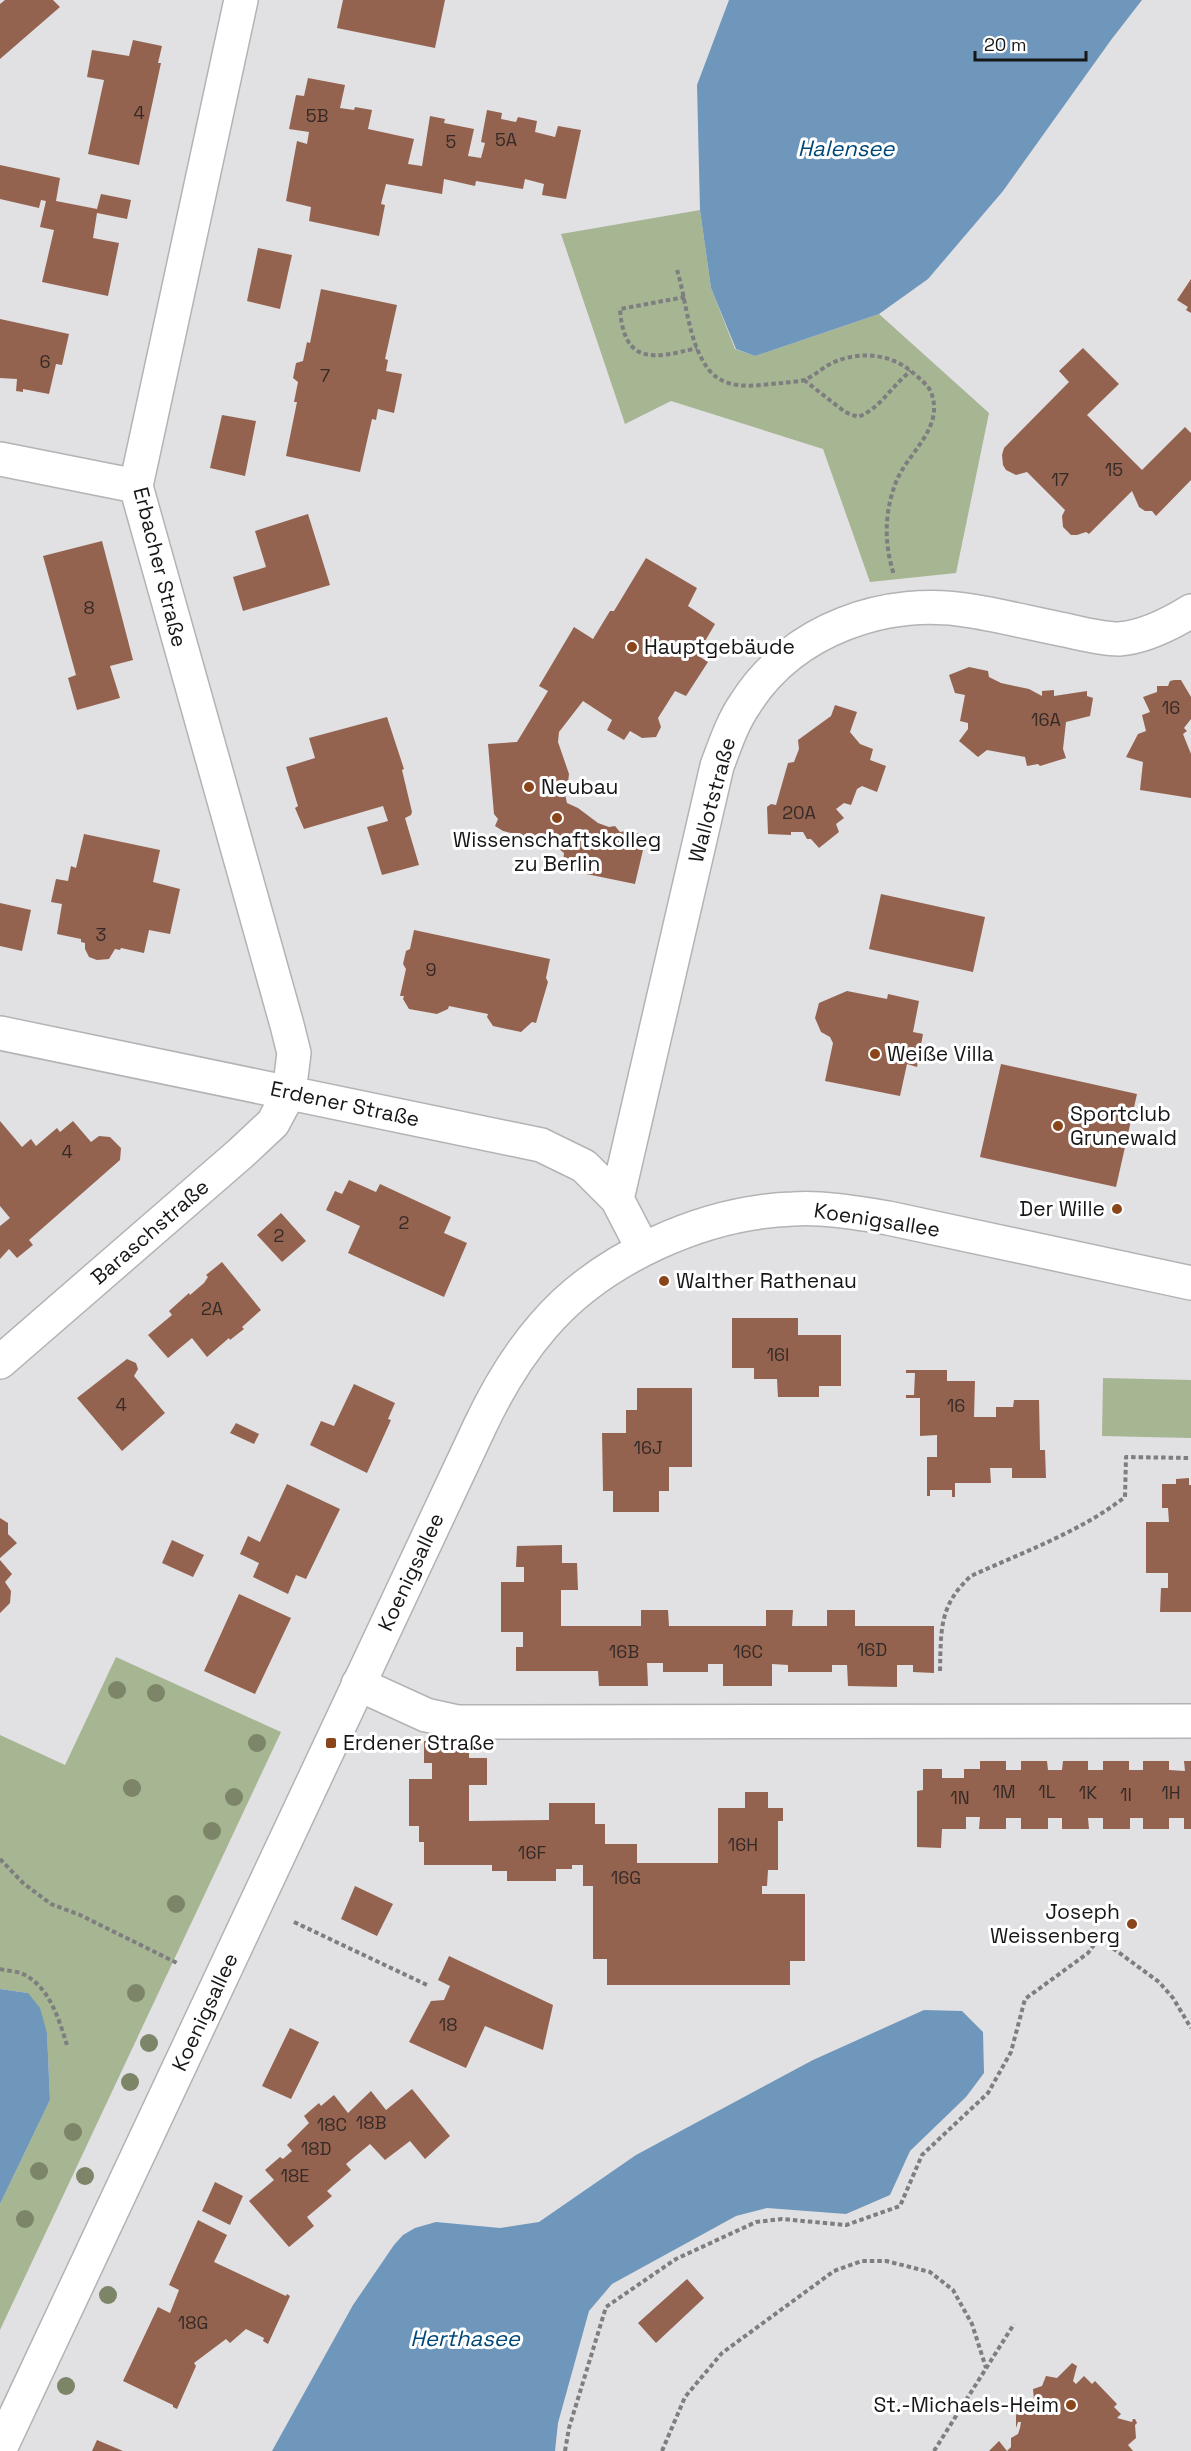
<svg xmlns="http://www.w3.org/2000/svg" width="1191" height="2451" viewBox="0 0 1191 2451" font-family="'Space Grotesk',sans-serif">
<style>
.green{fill:#a6b592}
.water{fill:#6e97bb}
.building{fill:#946350}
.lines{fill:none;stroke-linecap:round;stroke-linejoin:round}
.minor-casing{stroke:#b3b2b5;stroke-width:36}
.major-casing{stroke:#b3b2b5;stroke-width:36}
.path{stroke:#7e7e80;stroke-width:4;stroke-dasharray:4.5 3;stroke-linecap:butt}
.minor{stroke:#fff;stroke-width:33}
.major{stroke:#fff;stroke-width:33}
.tree{fill:#7c8567}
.poi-dot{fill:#8a451a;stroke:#fff;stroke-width:2}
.labels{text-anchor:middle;stroke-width:6;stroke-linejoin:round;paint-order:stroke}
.number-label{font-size:18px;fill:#362a26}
.street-label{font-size:21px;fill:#171718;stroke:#fff}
.poi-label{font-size:21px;fill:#171718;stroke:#fff;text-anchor:start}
.water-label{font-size:22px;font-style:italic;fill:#004877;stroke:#fff}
</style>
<rect width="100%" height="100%" fill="#e1e0e3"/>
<path class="green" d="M700,210L711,288L735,349L755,356L879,314L989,413L956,573L870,582L823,449L671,401L625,424L561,234Z
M1103,1378L1191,1380V1438L1102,1436Z
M116,1657L281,1732L0,2330V2204L50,2100L47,2033L28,1993L0,1989V1735L65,1765Z"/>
<path class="water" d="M729,0H1142L1111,40L1003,191L928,279L879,314L755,356L736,349L711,288L700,210L697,85Z
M0,1989L28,1993L40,2008L47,2033L50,2100L0,2204Z
M924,2010L962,2011L983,2032L984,2073L966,2097L910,2151L890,2195L846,2214L767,2208L736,2216L612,2284L589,2311L558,2423L555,2451H272L353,2305L394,2245L403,2235L415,2228L436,2222L500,2228L539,2222L636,2155L813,2060Z"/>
<path class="building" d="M5,0H53L60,7L0,59V4Z
M343,0H445L435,48L337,28Z
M133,40L162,46L158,63H161L139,165L88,154L104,80L87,77L92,50L129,56Z
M308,78L345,85L340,108L354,110L355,107L372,110L368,129L414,139L408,164L422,166L430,116L445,119L444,123L474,129L468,156L481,158L485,143L481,142L487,110L502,113L501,119L516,122L518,117L537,121L535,132L555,137L558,126L581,130L566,199L542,195L544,184L525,179L523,189L476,181L475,186L444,179L442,194L386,184L381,204L385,205L379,236L309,221L311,207L286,201L297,141L307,144L309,132L289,129L296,95L304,96Z
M0,165L60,178L56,201L97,209L101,194L131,200L127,219L97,213L93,238L119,243L108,296L42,282L54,230L40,227L46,201L41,200L39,208L0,199Z
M258,248L292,255L280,309L247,301Z
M1191,279V313L1186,310L1188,307L1177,300Z
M321,289L397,305L385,359L388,360L386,371L402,374L394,413L378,409L376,420L372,419L360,472L286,456L297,402H294L298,382L293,378L296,363L303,361L307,342L310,343Z
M0,319L69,334L62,365L56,364L49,394L23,389V392L16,391L17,379L0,378Z
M1083,348L1119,384L1087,415L1142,470L1185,427L1191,433V480L1156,516L1152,511H1145L1139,507L1132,491L1089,534L1086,532L1077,535H1071L1063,527L1062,516L1065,510L1027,472L1016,475L1006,470L1003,465L1002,455L1004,448L1069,382L1059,371Z
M222,415L256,421L245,476L210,468Z
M308,514L330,585L243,611L233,577L266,567L255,531Z
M102,541L133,660L110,666L120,698L77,710L68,678L76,675L43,556Z
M646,558L697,588L688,606L715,624L697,655L708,662L686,696L675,691L658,718L661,727L656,737L642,738L630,731L624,740L607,730L612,720L583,701L559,732L558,742L569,774L568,783L564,790L567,803L578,808L598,823L609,827L615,826L620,832L626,831L645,835L652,844L643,850L635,884L562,869L564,853L553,844L503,831L495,826L498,819L494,814L488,744L517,742L548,691L539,686L574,627L593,639L610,611H614Z
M969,667L988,671L989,677L1001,683L1029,689L1042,696V691L1054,690V696L1087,691V696L1093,698L1090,716L1066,722L1063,749L1066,758L1040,766L1038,764L1027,766L1025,757L987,750L978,757L959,741L968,729V723L960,721L965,695L955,693L949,675Z
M1174,680H1181L1191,697V719L1184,728L1187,731L1183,734L1191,754V798L1140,790L1143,762L1126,757L1138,734L1146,731L1142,715L1150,712L1143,697L1157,692V686H1168L1170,681Z
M835,705L857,712L850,732L860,744L873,749L870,760L886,766L877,792L862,786L857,789L851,805L844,803L836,809L844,818L836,824L839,832L819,848L811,839H807L803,832H791V835L768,834L767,807L771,804L776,805L788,763L794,762L799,749L798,740L831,716Z
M387,717L404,769L402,770L412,812L411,815L405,818L419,865L382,875L367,827L388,821L383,806L304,829L295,808L298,806L286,767L315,758L309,738Z
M84,834L160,850L153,882L180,889L170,934L149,930L144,953L121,948L120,950L115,949L109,959L97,960L89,957L85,949V943L81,942V939L57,934L62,904L51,902L56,879L68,881L71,866L76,868Z
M881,894L985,917L973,972L869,949Z
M0,903L31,910L22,951L0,946Z
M414,930L550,959L546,978L548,982L536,1023L532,1022L521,1032L493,1026L487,1017L488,1014L449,1006L448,1009L437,1014L409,1009L403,999L404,996H400L406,969L403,964L406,951L410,949Z
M847,991L887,999L888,994L919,1001L913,1032L923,1034L917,1067L907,1064L900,1096L825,1081L833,1043L830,1037L821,1032L815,1018L819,1003Z
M1001,1064L1137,1094L1116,1187L980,1157Z
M0,1121L22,1147L31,1139L36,1146L57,1128L60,1132L73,1121L91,1142L99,1136L110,1137L121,1148L120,1160L29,1240L33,1245L17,1258L9,1249L0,1259V1226L10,1218L0,1206Z
M349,1180L376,1192L380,1184L451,1217L444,1233L467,1243L444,1297L348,1253L360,1226L326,1210L335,1191L342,1194Z
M281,1213L306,1241L282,1262L257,1235Z
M222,1262L261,1310L242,1327L244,1329L230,1340L229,1338L207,1357L192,1338L168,1358L148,1335L172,1315L169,1311L189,1293L190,1295L204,1283L208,1277L206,1275Z
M732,1318H798V1335H841V1386H819V1397H778L777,1379H754V1368H732Z
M127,1359L136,1363L138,1369L134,1376L165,1413L122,1451L77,1398Z
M906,1370H947V1381H975L974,1417H996V1407H1013L1014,1400H1039L1040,1450H1045L1046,1478H1012V1468H990L991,1483H955V1497H952V1490H930V1496H927V1457H937V1435L920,1436V1398H906V1395H914L915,1373H906Z
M354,1384L395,1403L388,1419L391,1420L367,1473L310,1445L321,1421L334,1426Z
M637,1388H692V1467H669V1491H659V1512H613V1491H603L602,1433H626V1410H637Z
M236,1423L259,1434L254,1444L230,1433Z
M1189,1478V1485H1191V1612H1160L1161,1588H1168V1573H1146V1522H1169L1168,1508H1162V1484H1176V1479Z
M287,1484L340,1509L306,1579L296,1575L288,1594L253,1577L259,1563L240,1554L248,1536L260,1542Z
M0,1518L8,1523V1534L17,1543L0,1558Z
M172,1540L204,1555L193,1577L162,1563Z
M562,1545V1563H577L578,1590H561V1626H641V1610H668L669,1626H766V1610H793L792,1626H827V1610H855V1626H934V1673L913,1672V1665H897V1687L848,1686L847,1665H832V1672H788V1665L772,1664V1686H723V1664H708V1672H663V1663H647L648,1686H599L598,1671H516V1647H523V1632H501V1582H524V1567H516L517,1546Z
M0,1560L12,1574L5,1582L11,1591L10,1603L0,1613Z
M239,1594L291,1618L255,1694L204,1671Z
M424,1741H469V1758H487V1785H469V1821L549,1820V1803H595V1824H605V1844H637V1863H718V1808H745V1792H768V1808H783V1821H778V1870H768L767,1886H762V1894H805V1961H790V1985H607V1959H593V1886H583V1865H572V1869H556V1881H507V1871H492V1865H424V1842H419V1826H409V1779H432V1763H424Z
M980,1761H1006V1770H1021V1761H1047L1048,1770H1062L1063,1761H1088V1770H1103V1761H1129V1770H1143V1761H1169V1770L1185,1771L1184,1761H1191V1829H1184V1818H1169V1829H1143V1818H1130V1829H1103V1818H1088L1089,1829H1062V1818H1048V1829H1021V1818H1006V1829H979L980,1817H966V1829H942L941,1848L917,1847V1791L923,1790V1769H942V1778H964V1769H980Z
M355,1886L393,1904L377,1936L341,1919Z
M449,1956L553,2005L543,2050L485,2026L466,2068L409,2042L431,2001L444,2000L450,1986L438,1980Z
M290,2028L319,2042L291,2099L262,2086Z
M412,2089L450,2136L425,2159L410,2141L385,2160L370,2144L346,2164L351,2170L327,2191L332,2196L307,2217L314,2226L289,2247L249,2201L274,2180L265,2170L280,2157L283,2159L292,2151L287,2145L309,2123L304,2116L319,2103L321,2106L334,2095L348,2113L371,2091L386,2110Z
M215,2182L243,2196L230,2225L202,2211Z
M198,2220L227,2235L214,2262L286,2296L287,2294L290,2296L268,2344L263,2341L264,2338L246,2329L230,2343L226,2339L194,2363L196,2366L177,2409L173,2407V2405L123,2381L158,2307L170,2313L179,2290L169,2285Z
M687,2279L704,2298L656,2343L638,2323Z
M1072,2363L1077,2366L1073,2381L1076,2384L1084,2376L1092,2384L1095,2381L1117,2404L1114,2407L1121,2414L1117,2418L1132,2422L1133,2419H1135L1137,2423L1135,2425L1136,2438L1128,2445L1133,2451H989L999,2441L1007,2451L1011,2447V2438L1018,2434L1020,2428L1021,2422H1018L1016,2428V2415L1034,2400L1033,2389L1042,2386L1046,2376L1057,2378Z
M97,2440L123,2451H92Z"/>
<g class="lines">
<defs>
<path id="minor" d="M0,459L136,486
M0,1033L541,1145L584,1166L617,1199L643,1249
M617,1199L717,766C725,745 732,723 745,704C792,629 887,596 972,611C1003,616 1034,624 1065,630C1082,634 1102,639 1119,639C1145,637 1170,624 1191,611
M0,1362L241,1153L273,1123L289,1093L294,1053L287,1025L136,486L241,0
M358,1684L426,1715L458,1722L1191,1721"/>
<path id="major" d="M0,2449L480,1426C497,1390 517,1356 543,1326C601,1258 704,1212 793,1209C824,1207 857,1213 888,1218L1191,1283"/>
</defs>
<use href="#minor" class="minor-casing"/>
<use href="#major" class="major-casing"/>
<path class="path" d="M677,270C687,302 688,343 709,370C727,392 757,385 782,383C789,382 798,382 804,380C814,376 822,368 832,363C858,351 890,353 912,372C918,377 928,385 931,392C945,428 908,452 896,482C884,513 884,544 894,575
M685,297L620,309C624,365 653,359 697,348
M804,380L845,412L858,417C881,408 891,386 911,371
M940,1671C941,1630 939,1605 971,1576C1023,1552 1080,1532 1125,1497L1126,1457L1191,1458
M0,1859L23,1883L51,1904L80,1915L177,1963
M294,1922L427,1985
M0,1969C7,1971 17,1971 23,1974C50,1987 59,2020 67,2045
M565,2451L569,2428L606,2307L676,2259L756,2222L782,2219L846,2225L900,2206L922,2155L988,2093L1011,2052L1025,1999L1088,1953L1099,1938L1159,1982L1173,1998L1191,2028
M662,2451L685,2397L722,2353L834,2271L862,2261H886L930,2272L953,2290L972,2324L986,2368
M934,2451L1014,2324"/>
<use href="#minor" class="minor"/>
<use href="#major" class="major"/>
</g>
<g class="tree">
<circle cx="117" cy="1690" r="9"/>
<circle cx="156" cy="1693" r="9"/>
<circle cx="257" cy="1743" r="9"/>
<circle cx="132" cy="1788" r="9"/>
<circle cx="234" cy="1797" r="9"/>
<circle cx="212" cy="1831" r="9"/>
<circle cx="176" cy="1904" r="9"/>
<circle cx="136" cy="1993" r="9"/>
<circle cx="149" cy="2043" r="9"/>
<circle cx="130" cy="2082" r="9"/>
<circle cx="73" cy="2132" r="9"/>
<circle cx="39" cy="2171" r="9"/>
<circle cx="85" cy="2176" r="9"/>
<circle cx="25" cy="2219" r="9"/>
<circle cx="108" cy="2295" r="9"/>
<circle cx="66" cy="2386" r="9"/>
</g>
<g class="poi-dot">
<circle cx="632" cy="647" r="6"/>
<circle cx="529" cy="787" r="6"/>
<circle cx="557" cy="818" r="6"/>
<circle cx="875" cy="1054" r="6"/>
<circle cx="1058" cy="1126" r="6"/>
<circle cx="1117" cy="1209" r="6"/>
<circle cx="664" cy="1281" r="6"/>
<rect x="325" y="1737" width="12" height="12" rx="3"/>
<circle cx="1132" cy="1924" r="6"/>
<circle cx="1071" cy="2405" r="6"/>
</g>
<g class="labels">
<g class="number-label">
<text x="139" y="119">4</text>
<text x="317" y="122">5B</text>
<text x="506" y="146">5A</text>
<text x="451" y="148">5</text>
<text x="45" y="368">6</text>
<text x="325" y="382">7</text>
<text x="1114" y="476">15</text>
<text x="1060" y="486">17</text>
<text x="89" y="614">8</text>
<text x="1171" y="714">16</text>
<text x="1046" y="726">16A</text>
<text x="799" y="819">20A</text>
<text x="101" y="941">3</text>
<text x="431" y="976">9</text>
<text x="67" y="1158">4</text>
<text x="404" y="1229">2</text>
<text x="279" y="1242">2</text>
<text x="212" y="1315">2A</text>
<text x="778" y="1361">16I</text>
<text x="121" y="1411">4</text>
<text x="956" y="1412">16</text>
<text x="648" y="1454">16J</text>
<text x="872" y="1656">16D</text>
<text x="624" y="1658">16B</text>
<text x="748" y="1658">16C</text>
<text x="1004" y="1798">1M</text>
<text x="1047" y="1798">1L</text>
<text x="1088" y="1799">1K</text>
<text x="1171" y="1799">1H</text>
<text x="1126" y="1801">1I</text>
<text x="960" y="1804">1N</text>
<text x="743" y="1851">16H</text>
<text x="532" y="1859">16F</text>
<text x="626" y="1884">16G</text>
<text x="448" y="2031">18</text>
<text x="371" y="2129">18B</text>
<text x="332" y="2131">18C</text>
<text x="316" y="2155">18D</text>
<text x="295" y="2182">18E</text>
<text x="193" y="2329">18G</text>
</g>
<g class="street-label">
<text transform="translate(160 567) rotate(76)" y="7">Erbacher Straße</text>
<text transform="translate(712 800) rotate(-75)" y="7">Wallotstraße</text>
<text transform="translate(345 1104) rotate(12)" y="7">Erdener Straße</text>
<text transform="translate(877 1220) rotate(9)" y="7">Koenigsallee</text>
<text transform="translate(150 1232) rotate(-41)" y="7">Baraschstraße</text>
<text transform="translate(411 1572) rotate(-65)" y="7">Koenigsallee</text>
<text transform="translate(205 2012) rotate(-65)" y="7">Koenigsallee</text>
</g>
<g class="poi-label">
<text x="644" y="654">Hauptgebäude</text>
<text x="541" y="794">Neubau</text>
<text x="557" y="847" text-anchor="middle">Wissenschaftskolleg<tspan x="557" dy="24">zu Berlin</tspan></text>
<text x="887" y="1061">Weiße Villa</text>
<text x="1070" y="1121">Sportclub<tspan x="1070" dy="24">Grunewald</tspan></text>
<text x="1105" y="1216" text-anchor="end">Der Wille</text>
<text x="676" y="1288">Walther Rathenau</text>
<text x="343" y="1750">Erdener Straße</text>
<text x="1120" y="1919" text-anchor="end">Joseph<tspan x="1120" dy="24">Weissenberg</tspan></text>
<text x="1059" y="2412" text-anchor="end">St.-Michaels-Heim</text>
</g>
<g class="water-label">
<text x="846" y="156">Halensee</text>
<text x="465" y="2346">Herthasee</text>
</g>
</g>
<path d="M975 51v9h111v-9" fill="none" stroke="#171718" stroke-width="3"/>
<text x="984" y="51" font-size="18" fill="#171718" stroke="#ffffff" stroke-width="4.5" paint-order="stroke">20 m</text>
</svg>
